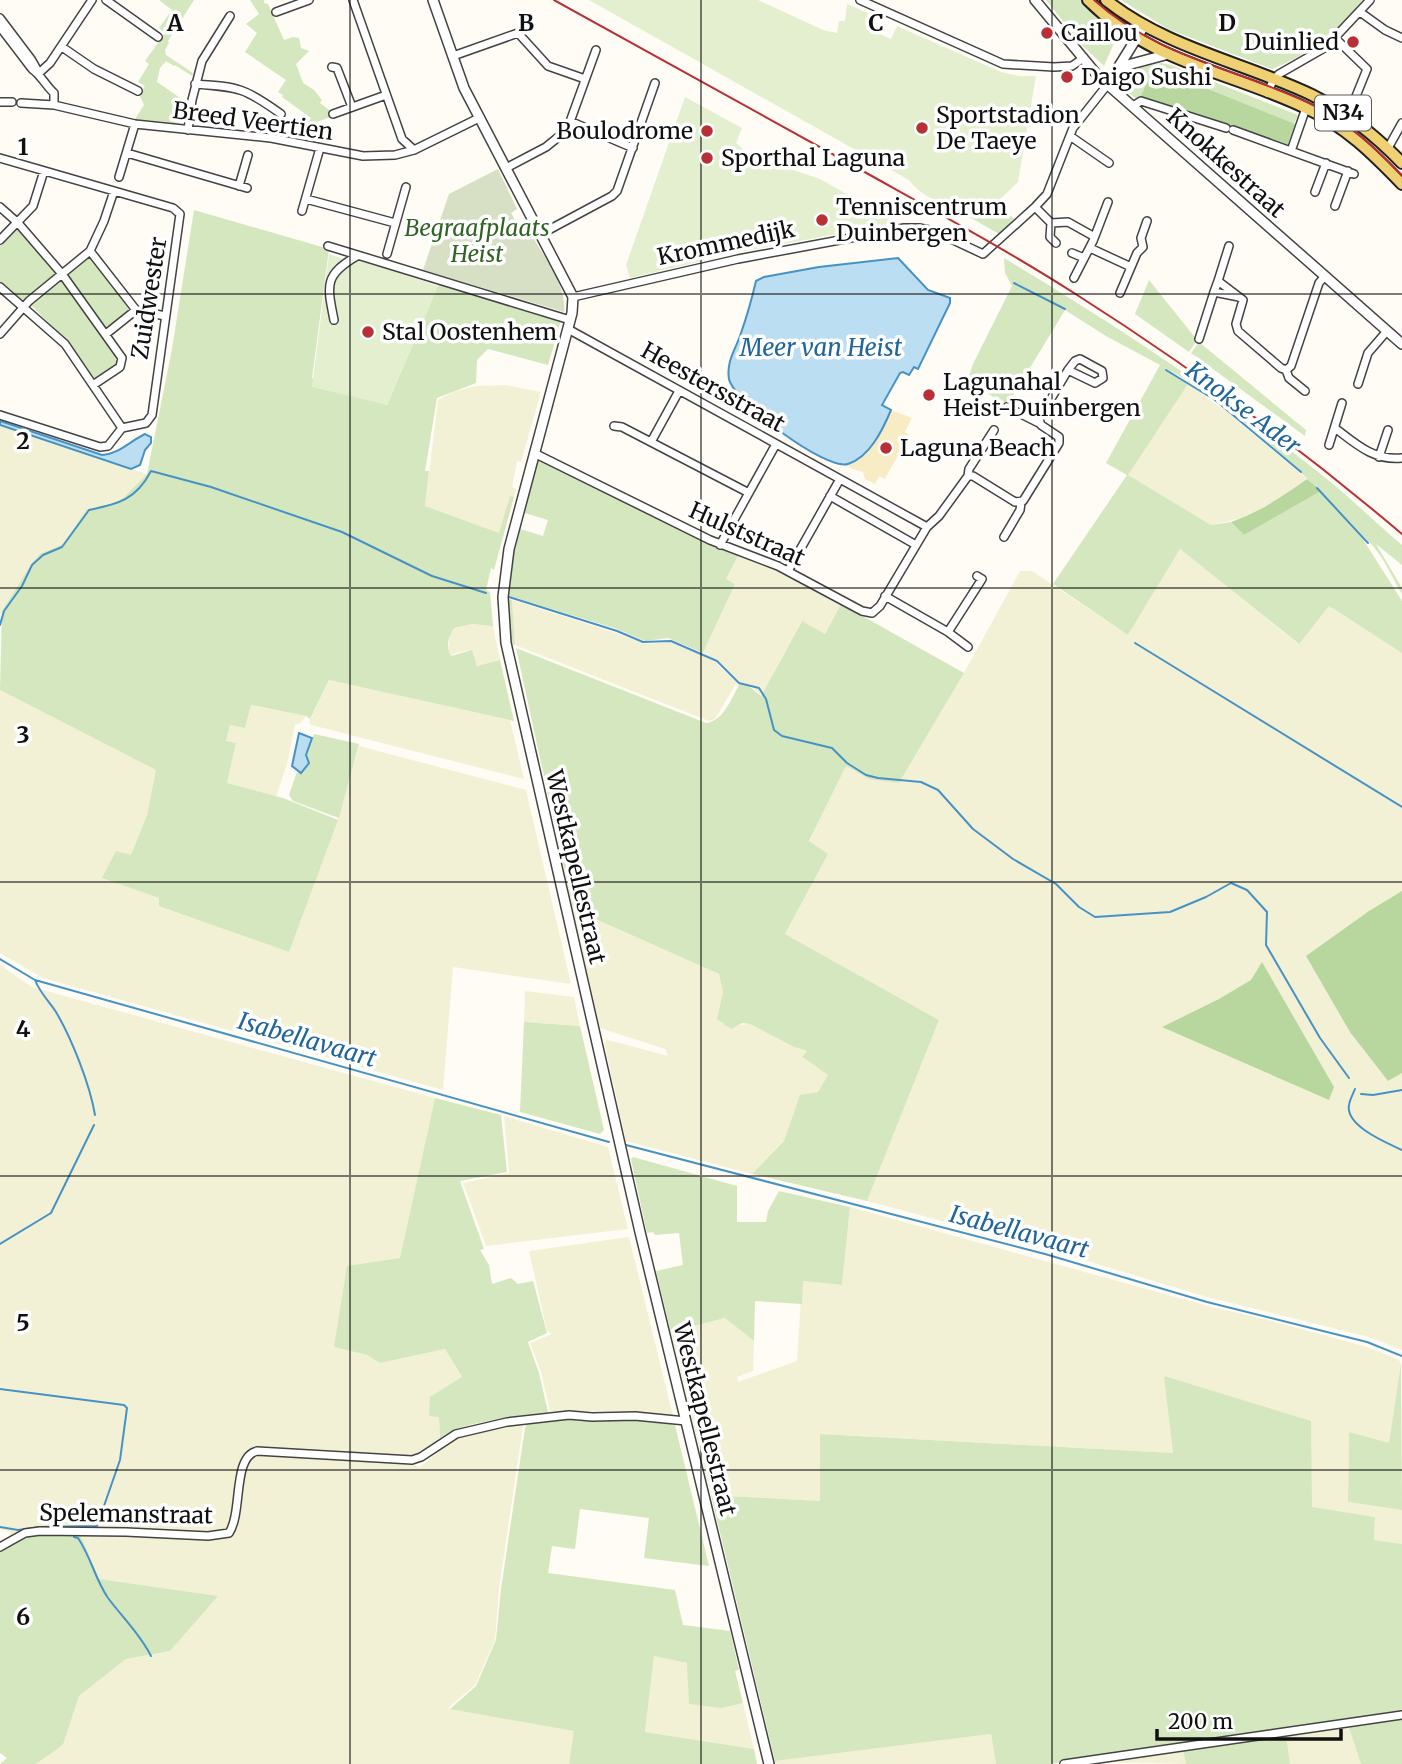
<svg xmlns="http://www.w3.org/2000/svg" width="1402" height="1764" viewBox="0 0 1402 1764" font-family="Merriweather,serif">
<style>
.farmland{fill:#f3f1d5}
.green{fill:#d4e7bf}
.forest{fill:#b8d79f}
.sand{fill:#f7ecc3}
.cemetery{fill:#d7e0c5}
.pitch{fill:#e4efd0}
.water{fill:#bcdef2;stroke:#4792c5;stroke-width:2}
.lines{fill:none;stroke-linecap:round;stroke-linejoin:round}
.stream{stroke:#4792c5;stroke-width:2}
.minor-casing{stroke:#434343;stroke-width:10}
.tertiary-casing{stroke:#434343;stroke-width:12}
.primary-casing{stroke:#212121;stroke-width:14}
.minor{stroke:#fff;stroke-width:7}
.tertiary{stroke:#fff;stroke-width:9}
.primary{stroke:#efd173;stroke-width:10}
.tram{stroke:#b83036;stroke-width:2}
.rail{stroke:#b83036;stroke-width:2}
.grid{fill:none;stroke:#101010;stroke-width:2;stroke-opacity:0.55}
.poi-dot{fill:#b83036;stroke:#fff;stroke-width:2.5}
.labels{text-anchor:middle;stroke-width:7;stroke-linejoin:round;paint-order:stroke}
.shield{fill:#fff;stroke:#585858;stroke-width:2}
.shield-label{font-size:21px;font-weight:bold;fill:#101010}
.poi-label{font-size:23px;fill:#101010;stroke:#fff;text-anchor:start}
.street-label{font-size:23px;fill:#101010;stroke:#fff}
.park-label{font-size:23px;font-style:italic;fill:#316424;stroke:#fff}
.water-label{font-size:24px;font-style:italic;fill:#20659b;stroke:#fff}
.grid-label{font-size:23px;text-anchor:middle;font-weight:bold;fill:#101010;stroke:#fff;stroke-width:7;stroke-linejoin:round;paint-order:stroke}
</style>
<rect width="100%" height="100%" fill="#fefcf4"/>
<path class="farmland" d="M1188,384L1227,412L1307,479L1283,497L1243,518L1211,525L1127,475Z
M505,385L541,392L521,462L517,461L512,487L516,489L514,497L510,496L500,534L425,506L438,400L453,392L476,386Z
M0,425L147,474L123,498L114,503L87,509L63,544L49,550L32,563L0,616Z
M1180,549L1298,644L1329,606L1402,653V1350L1369,1337L1207,1297L1047,1249L867,1201L939,1020L785,934L828,854L809,842L846,765L854,771L899,783L964,673L1020,571H1032L1128,635Z
M739,554L777,569L841,604L825,634L801,622L761,696L752,686L740,682L720,662L703,653L735,584L726,579Z
M512,600L613,632L645,644L670,642L711,659L737,682L715,719L709,721L515,645Z
M472,624L493,626L500,660L477,666L471,650L455,653L451,656L448,651L450,635L454,628Z
M329,680L510,720L524,779L311,725L309,722Z
M0,690L156,770L147,815L131,855L103,878L159,898L338,820L359,746L526,790L571,984L453,967L443,1090L43,978L0,953Z
M250,705L306,716L300,723L295,725L287,764L276,797L227,783L236,743L226,742L230,725Z
M573,909L719,974L723,991L722,1006L736,1025L750,1024L794,1047L807,1051L803,1058L828,1075L818,1092L800,1096L784,1141L752,1174L626,1141L604,1042L607,1040L620,1043L668,1056L665,1049L600,1028Z
M0,965L32,987L435,1098L400,1259L334,1347L367,1355L380,1363L445,1349L462,1378L430,1416H439L440,1438L429,1448L413,1456L396,1459L251,1450L243,1457L241,1463L235,1519L227,1531L218,1534L126,1530L11,1537L9,1532L0,1529Z
M525,991L574,997L580,1026L524,1022Z
M504,1116L608,1147L628,1229L486,1246L463,1183L509,1173Z
M850,1207L1208,1306L1268,1320L1367,1347L1398,1359L1401,1363L1389,1444L1349,1432L1348,1502L1402,1510V1544L1374,1540L1375,1517L1312,1508L1165,1376L1173,1453L821,1434V1501L711,1495L671,1332L725,1318L754,1341L753,1371L737,1377L738,1382L797,1361L802,1281L842,1285Z
M629,1237L673,1416L628,1411H550L541,1372L530,1343L552,1334L547,1331L529,1251Z
M513,1425L523,1426L499,1589L495,1640L475,1685L448,1708L575,1731L569,1764H36L63,1745L79,1696L126,1659L170,1651L217,1596L98,1579L80,1534L233,1533L237,1520L245,1464L257,1454L400,1462L420,1467L454,1439Z
M654,1656L687,1663L722,1708L743,1703L754,1749L645,1732Z
M1348,1725L1361,1764H1290L1286,1734Z
M991,1734L996,1764H775V1761Z
M1183,1749L1186,1764L1088,1762Z"/>
<path class="green" d="M159,0H194L168,41L169,43L165,50L166,55L193,73L192,76L175,65L174,66L166,61L160,68L157,82L186,102L183,121L177,123L135,119L144,105L139,94L145,86L138,82L149,64L145,61L165,33L159,28L172,10Z
M250,0H264V3L268,4L284,40L293,37L299,38L301,48L309,51L296,64L303,83L314,90L322,100L320,103L332,112L333,116L317,122L320,141L298,137L311,118L282,97L283,95L278,92L286,80L245,52L257,33L246,24L259,14Z
M1046,0H1083L1112,31L1118,34L1104,66L1083,46Z
M1121,0H1362C1337,32 1310,54 1272,69L1168,29Z
M1161,63L1171,65L1298,115L1294,124L1155,67L1140,98H1135L1120,85C1124,68 1145,67 1161,63Z
M995,200L1014,219L999,234L952,207L985,204Z
M194,210L329,249L312,378L387,405L439,283L561,320L548,365L488,349L477,360L476,383L437,398L425,471H429L425,506L499,533L510,496L514,497L494,570L491,568L486,590L490,592L493,626L472,624L454,628C449,636 445,647 451,656L472,650L477,666L500,660L514,721L329,680L310,719L306,716L251,705L245,728L230,725L226,741L236,743L227,783L283,798L338,820L289,952L159,906V898L102,878L116,851L131,855L147,815L156,770L0,690L2,611L32,563L40,554L63,544L87,509L114,503L123,498L147,474L172,349Z
M19,227L57,274L22,301L0,283V244Z
M91,258L132,310L102,334L118,359L117,364L95,379L72,347L31,305L86,259Z
M1004,258C1116,325 1225,397 1327,479C1354,501 1376,523 1402,545V565L1376,544L1402,588V594C1392,578 1384,557 1371,544C1311,480 1246,415 1168,369L1188,384L1128,475L1211,525L1231,522L1244,535L1321,491L1359,533L1402,601V653L1329,606L1299,644L1180,549L1128,635L1053,584L1127,475L1106,463L1160,365L1106,336L1065,310L1007,406L972,383L969,376L973,364L1012,286L1005,273Z
M1149,280L1197,340L1189,352L1135,314Z
M1199,342L1306,430L1305,436L1191,353Z
M538,457L720,548L739,554L726,579L735,584L703,653L668,638L645,641L614,628L509,596V599L512,600L515,645L510,644L507,589L517,528L543,536L548,520L521,512L535,459Z
M841,604L964,673L899,783L869,779L846,766L809,841L828,854L785,934L939,1020L867,1201L752,1174L784,1141L800,1095L818,1092L828,1075L802,1057L807,1051L794,1047L750,1024L742,1023L731,1029L717,1019L723,992L719,974L573,909L516,648L706,723C724,721 732,697 740,683L750,687L761,696L802,621L825,634Z
M314,734L359,744L339,818L293,801L289,795L297,772L301,773Z
M524,1022L580,1026L604,1130L600,1134L520,1112Z
M435,1098L501,1115L507,1172L460,1181L484,1249L480,1250L489,1265L492,1284L511,1278L518,1284L533,1281L547,1333L528,1342L539,1373L548,1412C518,1416 463,1421 440,1438L439,1417L429,1416L430,1397L462,1377L445,1349L380,1363L367,1355L334,1347L347,1266L400,1258Z
M633,1157L737,1186V1222H766L768,1211L779,1191L850,1207L842,1285L803,1281L802,1304L755,1301L754,1341L725,1318L671,1332L656,1271L683,1265L679,1233L655,1235L653,1232L647,1233L631,1159Z
M1401,1363L1402,1510L1348,1502L1349,1432L1389,1443Z
M1164,1376L1311,1421L1312,1507L1375,1517L1374,1540L1402,1544V1714L1049,1764H996L991,1734L775,1761L711,1495L820,1501V1434L1173,1453Z
M561,1419L587,1421L635,1419L675,1425L709,1566L644,1558L649,1518L580,1509L575,1549L552,1546L548,1573L675,1590L683,1625L730,1631L739,1670L735,1671L743,1703L722,1708L689,1704L687,1663L654,1656L645,1732L754,1749L757,1764H569L574,1731L450,1709L476,1686L496,1640L501,1589L525,1428L527,1424Z
M27,1534H80L99,1579L218,1596L170,1651L126,1659L79,1696L63,1745L36,1764H0L7,1758L0,1753V1549Z
M1402,1717V1764H1361L1348,1725Z
M1286,1734L1290,1764H1186L1183,1749Z"/>
<path class="forest" d="M1154,67L1295,124L1287,146L1140,98Z
M1307,479L1321,491L1244,535L1231,522C1258,513 1283,496 1307,479Z
M1402,891V1073L1388,1081L1350,1032L1306,956L1369,911Z
M1262,962L1334,1087L1329,1100L1162,1027L1219,999L1251,980Z"/>
<path class="sand" d="M891,410L912,418L905,432L909,435L885,479L879,476L875,484L865,479L863,472L850,468L849,464C869,453 883,431 891,410Z"/>
<path class="cemetery" d="M498,169L517,209L511,213L522,232L528,229C540,251 568,286 564,312L423,270L449,194Z"/>
<path class="pitch" d="M589,0H758L823,30L837,33L839,21H845L847,4L877,17L871,30L891,39L897,26L1001,72L1019,76H1036L1018,182L997,202L995,200C966,211 928,206 909,180Z
M685,97L742,128L736,143L743,149L741,153L767,167L769,163L775,164L820,179L889,218L886,225L729,254L728,252L702,258V261L630,278L626,265Z
M329,254L346,260L352,257L438,286L387,405L312,387Z"/>
<path class="water" d="M898,258L928,290L950,298V303L918,369L914,367L909,375L903,372L900,373L882,405L891,410C883,429 870,457 848,464C826,471 734,402 729,379C726,361 736,349 741,333C747,316 752,298 756,281L764,277L819,267Z
M0,421L102,455C119,454 130,441 145,434L151,437V443L145,450L140,465L131,469L0,425Z
M299,733L312,738L306,755L309,763L301,773L292,766Z"/>
<g class="lines">
<path class="stream" d="M1014,283L1065,309
M1166,370L1215,400L1301,472
M1317,488L1368,543
M509,597L617,631L643,642L671,641L717,661L739,683L759,688L766,699L774,730L782,736L832,748L847,763L866,775L878,778L921,782L938,790L973,829L1013,859L1056,884L1079,907L1095,917L1170,912L1206,897L1231,883L1247,890L1267,912L1266,945L1273,957L1320,1038L1349,1078
M0,625L4,611L22,586L32,565L43,555L62,547L89,510C118,504 136,500 151,471L211,487L342,532L432,576L486,593
M1135,643L1402,807
M0,959L35,980L609,1142
M35,980C40,993 49,1001 56,1012C72,1039 90,1085 95,1115
M1355,1089C1353,1094 1350,1099 1349,1105C1345,1126 1387,1143 1402,1150
M1361,1094L1373,1095L1402,1090
M626,1145L1045,1254L1207,1302L1367,1342L1402,1356
M0,1244L51,1213L94,1125
M0,1389L124,1405L127,1408L120,1460L97,1526L40,1527L18,1530L0,1527
M74,1537L78,1538C91,1557 95,1579 108,1598C123,1618 140,1634 151,1656"/>
<defs>
<path id="minor" d="M106,0L158,37
M353,0L402,139L414,150
M860,0L1003,64L1054,67L1072,66L1082,59
M276,12L309,0
M1360,12L1385,30L1402,38
M0,18L31,59L39,73L50,63L92,0
M0,27L32,69C41,75 46,86 54,93V105
M1335,38L1367,69L1348,116
M62,47L94,69L138,91
M453,56L518,33L548,66L585,79
M332,67L337,68L352,107
M195,84C239,87 245,88 281,114
M1267,93L1274,79L1279,74L1326,47L1370,0
M0,102H12
M21,103L54,105L135,124L271,138L363,156L395,155L414,150L479,118
M1133,106L1141,101L1226,128
M333,114L386,95
M572,122L633,148
M188,130L192,100L202,61L230,16
M1233,130L1354,174
M1070,136L1109,163
M1388,148L1402,123
M1291,151L1306,108
M127,153L247,188
M0,158L173,208L180,214L152,415L146,423L122,428
M506,168L546,147L567,130L596,50
M119,177L135,124
M239,186L248,155
M1315,192L1326,163
M306,199L395,223
M1335,206L1348,171
M0,207L18,223L62,274L122,358L120,367L93,385
M1035,207L1051,223L1050,237L1056,243
M302,211L320,148
M1051,223L1068,222L1093,236
M541,234L612,196L617,191L655,83
M0,240L33,206L44,171
M328,246L570,320
M1090,248L1131,267
M90,251L136,310L165,316
M1072,253L1084,258
M387,254L406,187
M1074,278L1093,241L1108,202
M1218,281L1229,246
M0,287L65,344L122,428
M1120,293L1137,253L1143,247L1141,238L1147,221
M573,297L738,259L904,228H919L934,231L983,254L1035,207L1047,194L1073,128L1108,84
M1239,297L1214,292L1218,281L1243,300L1236,324L1238,331L1281,368L1286,370L1291,366L1319,283L1325,276
M334,320C327,285 324,275 357,256
M568,329L927,527
M0,334L29,301L90,251L104,221L114,191
M106,334L136,310
M1199,339L1214,292
M1286,370L1289,378L1305,391
M1358,384L1368,353L1387,331
M1007,407L1039,423
M0,415L100,447L108,446L122,428
M614,426L622,427L749,493
M1335,428C1356,444 1374,461 1402,458
M651,442L679,391
M1329,445L1342,403
M534,453L710,540L778,566L862,611L872,613L880,606L927,527L939,516L968,476H973L1015,502L1023,501L1059,443V437L1041,425L1039,419L1068,370L1095,383L1103,378L1102,371L1080,359L1075,361L1068,370
M1379,457L1388,430
M968,476L969,469L994,430
M830,496L916,545
M1004,537L1020,510L1021,503
M720,545L776,444
M788,571L840,479
M885,596L948,632L982,579L977,576
M948,632L968,647
M0,1547L25,1533L40,1531L126,1532L208,1536L229,1533C243,1512 232,1457 257,1451L412,1460L421,1457L456,1434L507,1422L569,1415L592,1417L635,1416L686,1421
M1064,1764L1402,1715"/>
<path id="tertiary" d="M433,0L464,88L573,297L572,313L509,549L503,597L506,643L640,1232L769,1764
M1035,0L1098,76L1402,344
M1120,67L1165,55
M1108,84L1144,26"/>
<path id="primary" d="M1088,0C1152,64 1229,71 1306,108C1345,126 1373,154 1402,184
M1106,0C1166,48 1243,62 1312,95C1346,112 1375,135 1402,163"/>
</defs>
<use href="#minor" class="minor-casing"/>
<use href="#tertiary" class="tertiary-casing"/>
<use href="#primary" class="primary-casing"/>
<use href="#minor" class="minor"/>
<use href="#tertiary" class="tertiary"/>
<use href="#primary" class="primary"/>
<path class="tram" d="M1094,0C1158,58 1240,69 1315,106C1349,123 1376,148 1402,176"/>
<path class="rail" d="M554,0C648,52 742,104 836,156C916,201 997,244 1074,293C1189,366 1298,446 1402,534"/>
</g>
<path class="grid" d="M350,0V1764M701,0V1764M1052,0V1764M0,294H1402M0,588H1402M0,882H1402M0,1176H1402M0,1470H1402"/>
<g class="poi-dot">
<circle cx="1047" cy="33" r="7"/>
<circle cx="1353" cy="42" r="7"/>
<circle cx="1067" cy="77" r="7"/>
<circle cx="922" cy="128" r="7"/>
<circle cx="707" cy="131" r="7"/>
<circle cx="707" cy="158" r="7"/>
<circle cx="822" cy="220" r="7"/>
<circle cx="368" cy="332" r="7"/>
<circle cx="929" cy="395" r="7"/>
<circle cx="886" cy="448" r="7"/>
</g>
<g class="labels">
<rect class="shield" x="1315" y="95.5" width="56" height="35" rx="5"/>
<g class="shield-label">
<text x="1343" y="120">N34</text>
</g>
<g class="poi-label">
<text x="1061" y="41">Caillou</text>
<text x="1339" y="50" text-anchor="end">Duinlied</text>
<text x="1081" y="85">Daigo Sushi</text>
<text x="936" y="123">Sportstadion<tspan x="936" dy="26">De Taeye</tspan></text>
<text x="693" y="139" text-anchor="end">Boulodrome</text>
<text x="721" y="166">Sporthal Laguna</text>
<text x="836" y="215">Tenniscentrum<tspan x="836" dy="26">Duinbergen</tspan></text>
<text x="382" y="340">Stal Oostenhem</text>
<text x="943" y="390">Lagunahal<tspan x="943" dy="26">Heist-Duinbergen</tspan></text>
<text x="900" y="456">Laguna Beach</text>
</g>
<g class="street-label">
<text transform="translate(253 121) rotate(8)" y="8">Breed Veertien</text>
<text transform="translate(1226 163) rotate(42)" y="8">Knokkestraat</text>
<text transform="translate(726 243) rotate(-12)" y="8">Krommedijk</text>
<text transform="translate(149 298) rotate(-81)" y="8">Zuidwester</text>
<text transform="translate(713 387) rotate(29)" y="8">Heestersstraat</text>
<text transform="translate(747 534) rotate(24)" y="8">Hulststraat</text>
<text transform="translate(576 867) rotate(77)" y="8">Westkapellestraat</text>
<text transform="translate(705 1419) rotate(76)" y="8">Westkapellestraat</text>
<text transform="translate(126 1514) rotate(1)" y="8">Spelemanstraat</text>
</g>
<g class="park-label">
<text x="477" y="236">Begraafplaats<tspan x="477" dy="26">Heist</tspan></text>
</g>
<g class="water-label">
<text x="821" y="356">Meer van Heist</text>
<text transform="translate(1243 408) rotate(37)" y="8">Knokse Ader</text>
<text transform="translate(307 1040) rotate(16)" y="8">Isabellavaart</text>
<text transform="translate(1019 1232) rotate(15)" y="8">Isabellavaart</text>
</g>
</g>
<g class="grid-label">
<text x="175" y="31">A</text>
<text x="526" y="31">B</text>
<text x="876" y="31">C</text>
<text x="1227" y="31">D</text>
<text x="23" y="155">1</text>
<text x="23" y="449">2</text>
<text x="23" y="743">3</text>
<text x="23" y="1037">4</text>
<text x="23" y="1331">5</text>
<text x="23" y="1625">6</text>
</g>
<path d="M1157 1729v10h184v-10" fill="none" stroke="#101010" stroke-width="3.5"/>
<text x="1168" y="1729" font-size="21" fill="#101010" stroke="#ffffff" stroke-width="5" paint-order="stroke">200 m</text>
</svg>
